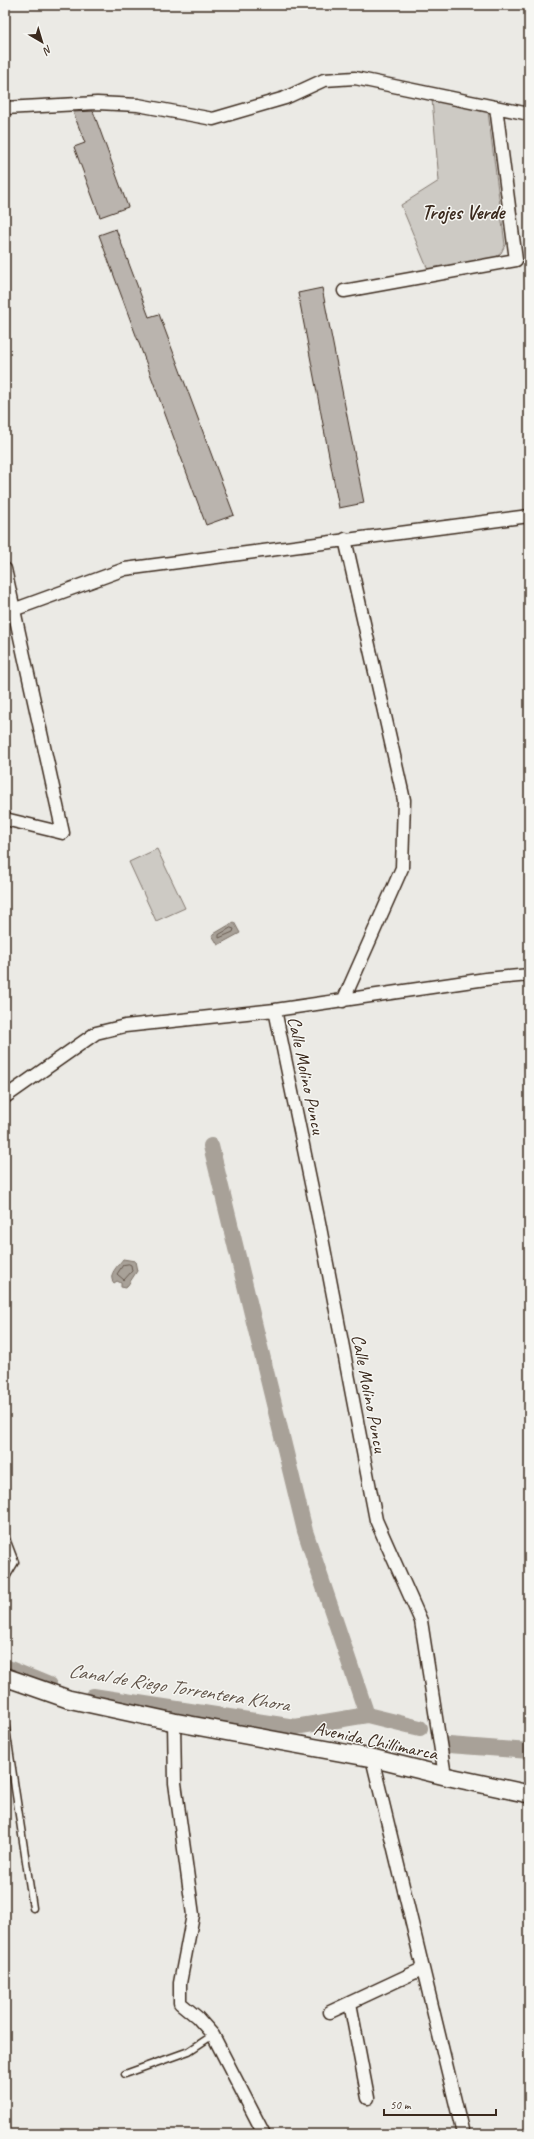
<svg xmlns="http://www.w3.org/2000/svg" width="534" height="2139" viewBox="0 0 534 2139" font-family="Caveat,sans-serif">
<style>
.green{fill:#cdcac4;stroke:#847a71}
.water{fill:#a8a198;stroke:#7c7167}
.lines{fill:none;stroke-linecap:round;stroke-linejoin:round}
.shore{stroke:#675a4f;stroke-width:1}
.canal{stroke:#a8a198;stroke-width:16}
.building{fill:#bab4ae;stroke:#3b2a1e}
.lane-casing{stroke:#3b2a1e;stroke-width:9}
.street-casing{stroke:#3b2a1e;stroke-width:15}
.secondary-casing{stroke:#3b2a1e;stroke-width:20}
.lane{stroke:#f6f6f2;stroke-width:6}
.street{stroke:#f6f6f2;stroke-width:12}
.secondary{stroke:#f6f6f2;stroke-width:17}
.labels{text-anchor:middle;stroke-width:3;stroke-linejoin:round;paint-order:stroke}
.street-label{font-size:19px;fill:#3b2a1e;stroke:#f6f6f2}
.neighbourhood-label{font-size:20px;font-weight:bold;fill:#3b2a1e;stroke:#f6f6f2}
.water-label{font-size:20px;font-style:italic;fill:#615449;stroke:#f6f6f2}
</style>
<rect width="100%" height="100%" fill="#ebeae5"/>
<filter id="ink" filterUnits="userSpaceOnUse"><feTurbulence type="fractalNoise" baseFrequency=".025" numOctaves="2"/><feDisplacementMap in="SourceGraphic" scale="8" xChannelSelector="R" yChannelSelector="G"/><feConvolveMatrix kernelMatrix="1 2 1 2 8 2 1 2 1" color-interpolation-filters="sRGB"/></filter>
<g filter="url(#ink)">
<path class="green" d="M432,99L488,112L505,245L501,253L494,259L428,270L401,205L439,181Z
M157,849L185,908L156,921L129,862Z"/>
<path class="water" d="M234,922L240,933L218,945L212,935Z
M123,1259L135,1261L137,1271L126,1288L121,1287V1283L117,1281L114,1283C107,1275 118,1266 123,1259Z"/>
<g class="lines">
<path class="shore" d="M231,928L234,929L233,932L219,938V935Z
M129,1264L131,1265L132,1271L124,1280L117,1274L123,1265Z"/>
<path class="canal" d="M211,1146L305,1531L367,1715
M5,1667L49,1685
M93,1696L295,1727L367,1715L420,1728
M449,1745L529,1751"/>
</g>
<path class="building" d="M93,111L128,207L100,217L74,147L85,143L73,112Z
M116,229L149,317L159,314L234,515L206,525L99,235Z
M322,288L364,503L339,508L298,293Z"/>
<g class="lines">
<defs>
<path id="lane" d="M5,1536L15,1562L5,1579
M5,1696L7,1680
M5,1722L33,1908
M125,2074L189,2051L213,2035"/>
<path id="street" d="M5,108L97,103L138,105L213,119L285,98L324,80L355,78L529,114
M344,291L516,260L496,107
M5,569L63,833L5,819
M13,610L125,569L529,516
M343,1001L402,868L404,800L345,539
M275,1010L319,1222L376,1520L421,1621L445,1776
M5,1097L96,1033L125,1026L275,1010L486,979L529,975
M174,1722L175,1783L193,1915L180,1983V2003L197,2017L213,2035L264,2134
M372,1758L463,2134
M350,2003L368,2098
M330,2012L422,1969"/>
<path id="secondary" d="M5,1677L68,1699L174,1722L372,1758L445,1776L529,1794"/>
</defs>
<use href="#lane" class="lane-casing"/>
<use href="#street" class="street-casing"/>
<use href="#secondary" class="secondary-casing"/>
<use href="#lane" class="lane"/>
<use href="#street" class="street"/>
<use href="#secondary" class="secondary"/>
</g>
</g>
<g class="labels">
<g class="street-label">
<text transform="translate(307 1075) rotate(78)" y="7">Calle Molino Puncu</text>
<text transform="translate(370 1393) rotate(79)" y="7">Calle Molino Puncu</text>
<text transform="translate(376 1740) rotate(12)" y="7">Avenida Chillimarca</text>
</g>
<g class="neighbourhood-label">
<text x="463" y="219">Trojes Verde</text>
</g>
<g class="water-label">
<text transform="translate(179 1687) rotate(9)" y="7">Canal de Riego Torrentera Khora</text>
</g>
</g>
<rect width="534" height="2139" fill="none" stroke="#f6f6f2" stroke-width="20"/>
<rect x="10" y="10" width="514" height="2119" fill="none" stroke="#3b2a1e" stroke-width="1.5" filter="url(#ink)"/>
<g transform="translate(42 42) rotate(142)" stroke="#f6f6f2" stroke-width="3" paint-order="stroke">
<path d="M0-3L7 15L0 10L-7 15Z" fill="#3b2a1e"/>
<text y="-6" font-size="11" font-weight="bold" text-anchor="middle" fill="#3b2a1e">N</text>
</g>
<path d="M384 2109v6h112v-6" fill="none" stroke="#3b2a1e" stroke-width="2"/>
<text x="390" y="2109" font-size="12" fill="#3b2a1e" stroke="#f6f6f2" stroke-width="3" paint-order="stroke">50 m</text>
</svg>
